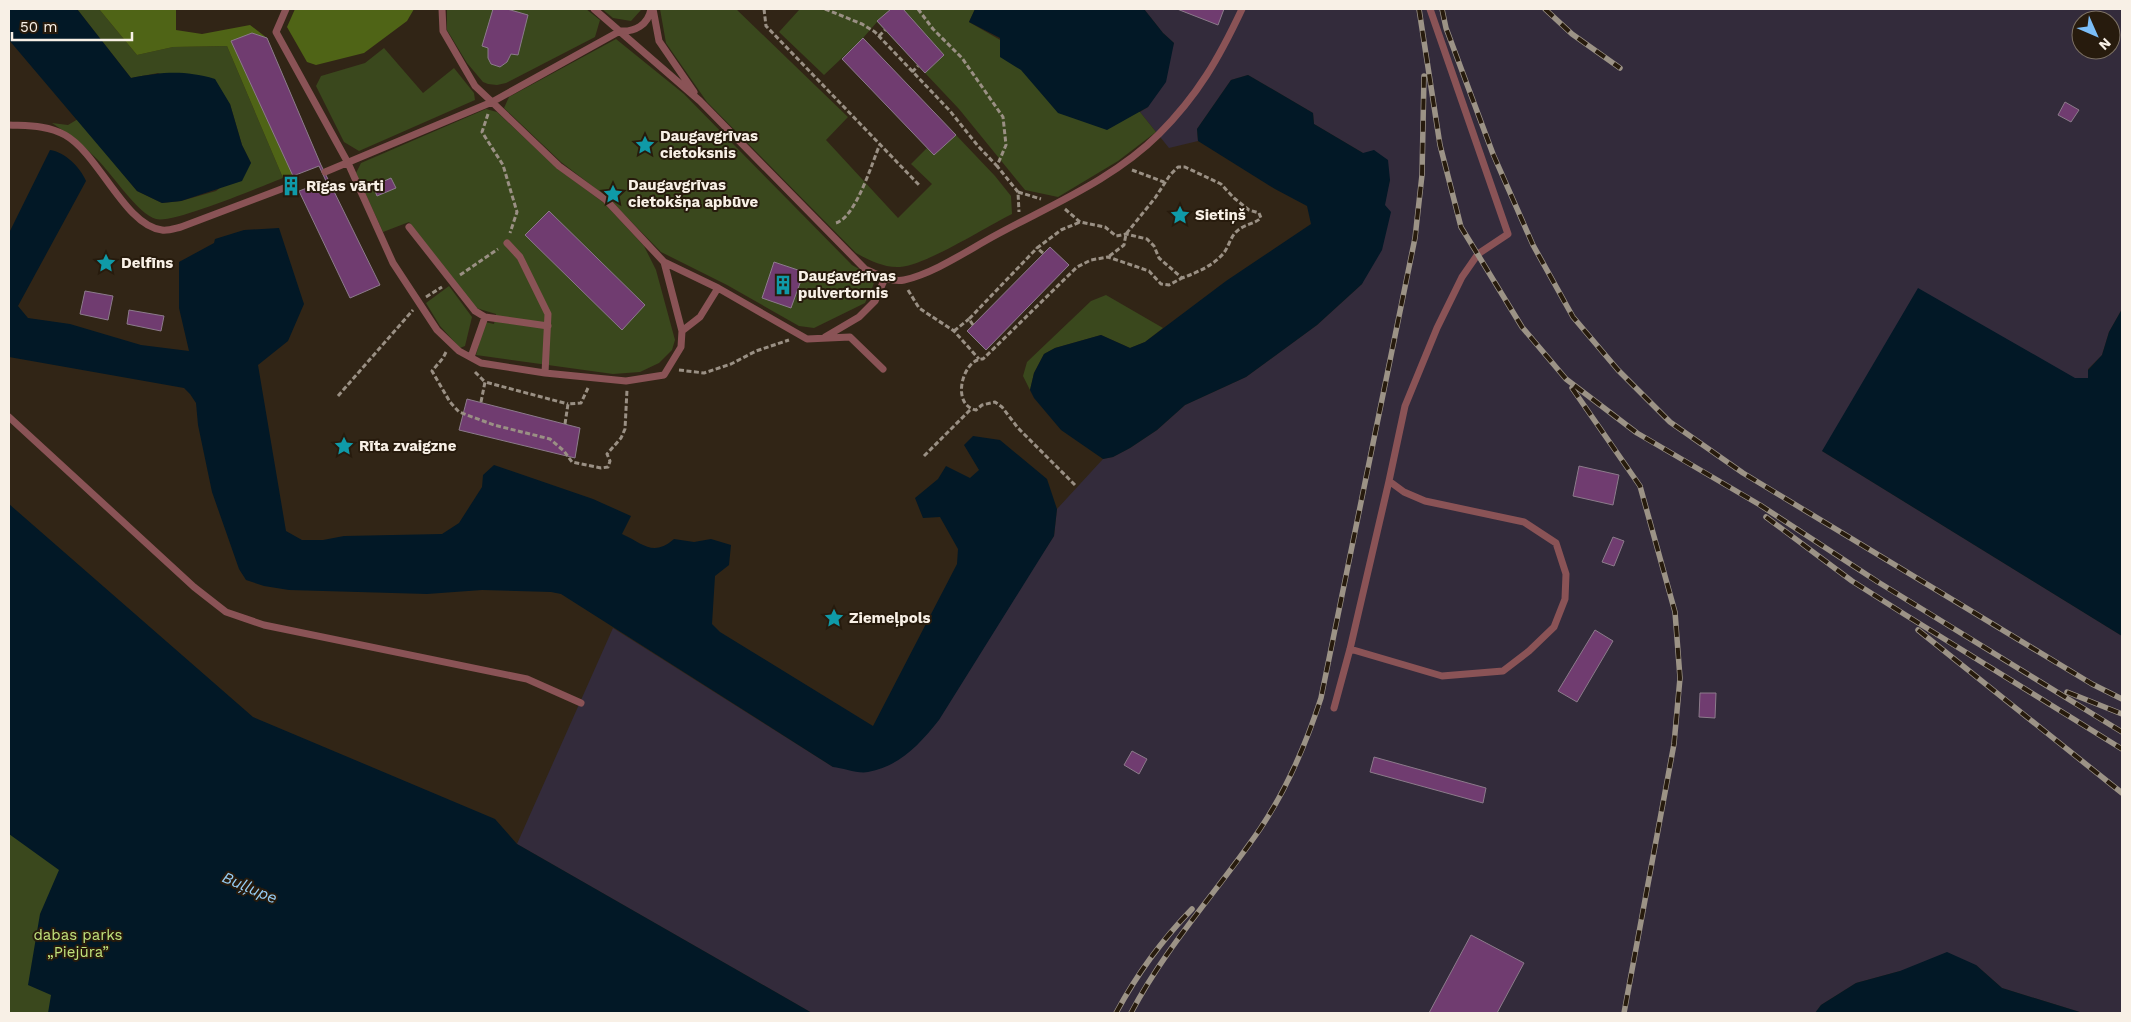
<svg xmlns="http://www.w3.org/2000/svg" width="2131" height="1022" viewBox="0 0 2131 1022" font-family="'Work Sans',sans-serif">
<style>
.industrial{fill:#332b3b;fill-rule:evenodd}
.green{fill:#3a481d}
.forest{fill:#4f6416}
.water{fill:#021826}
.building{fill:#703c70;stroke:#8c7b8b}
.lines{fill:none;stroke-linecap:round;stroke-linejoin:round}
.path{stroke:#9a9084;stroke-width:3;stroke-dasharray:5 2.5;stroke-linecap:butt}
.lane{stroke:#8a5356;stroke-width:7}
.rail-casing{stroke:#9c9386;stroke-width:5.5}
.rail{stroke:#271b0d;stroke-width:4;stroke-dasharray:11;stroke-linecap:butt}
.labels{text-anchor:middle;stroke-width:4;stroke-linejoin:round;paint-order:stroke}
.poi-label{font-size:15px;font-weight:bold;fill:#f8f0e6;stroke:#271b0d;text-anchor:start}
.park-label{font-size:15px;fill:#c1e27c;stroke:#271b0d}
.water-label{font-size:16px;font-style:italic;fill:#96cef6;stroke:#271b0d}
</style>
<rect width="100%" height="100%" fill="#312516"/>
<path class="industrial" d="M1144,9H2122V309L2109,332L2102,355L2088,369V378H2075L1822,451L2122,636V1013H2083L2002,988L1976,965L1900,971L1856,983L1821,1005L1815,1013H812L517,844L613,628L833,767L1028,575L1054,536L1057,509L1103,459L1113,457L1130,448L1157,430L1185,405L1246,377L1317,325L1362,284L1390,180L1363,153L1314,124L1313,113L1248,75L1231,80L1197,129L1198,141L1169,148L1140,112L1148,107L1174,43L1163,33ZM2081,20H2111V50H2081Z"/>
<path class="green" d="M77,9H99L137,55L173,47L227,46L283,178C262,186 173,224 156,219C139,215 111,173 97,159C83,145 69,134 52,123L68,125L78,119L137,191L162,203L181,201L216,191L251,163L242,145L230,104L158,73L131,78Z
M447,9H586L600,20L595,37L506,83L497,85L488,84L483,82L467,63L447,30Z
M602,9H641V10L631,21L613,18Z
M660,9H736L848,117L826,140L898,218L932,184L911,164L927,148L934,155L956,135L995,176L1011,196L1012,214C986,227 926,265 900,267C884,268 869,260 856,253L707,102L666,43Z
M797,9H975L969,22L1123,111L1140,112L1156,132L1118,161L1058,197L1025,190L959,109L877,22L863,38L824,75L779,32L799,10Z
M616,39L684,94L852,265L875,278L873,286L865,303L814,328L799,326L727,285L661,252L608,198L561,162L504,108L509,97Z
M384,48L423,93L454,68L474,93L475,100L359,151L344,142L316,86L321,76L365,63Z
M486,109L497,112L558,169L604,203L644,246L656,270L675,340L672,350L659,363L640,372L613,374L476,355L485,322L494,324L496,314L476,308L409,222L383,232L356,173L361,163Z
M449,286L472,317L465,346L460,348L440,326L426,303Z
M1106,295L1163,328L1145,342L1130,348L1101,335L1055,348L1044,354L1034,373L1030,390L1023,376L1027,362L1091,301Z
M9,817L324,1013H9Z"/>
<path class="forest" d="M99,9H176V30L202,34L250,25L267,38L321,165L283,178L227,46L173,47L137,55Z
M295,9H414L407,21L364,53L316,65L307,62L287,27Z"/>
<path class="water" d="M9,9H77L131,78C163,72 183,70 215,79L230,104L242,145L251,163L242,181L181,201L162,203L137,191L9,40Z
M975,9H1144L1163,33L1174,43L1166,82L1148,107L1107,130L1058,113L1021,70L1000,57V38L969,22Z
M1248,75L1313,113L1314,124L1363,153L1374,150L1388,160L1390,180L1385,205L1391,212L1382,250L1362,284L1317,325L1246,377L1185,405L1157,430L1130,448L1113,457L1103,459L1061,430L1034,398L1030,390L1034,373L1044,354L1055,348L1101,335L1130,348L1145,342L1226,281L1311,224L1307,206L1275,189L1198,141L1197,129L1231,80Z
M50,150C65,152 80,167 86,181L18,306L28,318L70,324L141,345L189,351L179,308V262L214,243L215,239L244,230L279,228L304,304L288,341L258,365L286,531L302,540H323L344,536L442,534L459,523L482,487L483,475L494,465L593,499L631,516L622,534C644,544 653,557 674,539L694,542L711,539L731,545L729,565L715,576L712,624L720,632L873,726L957,564L958,549L940,517L923,518L915,498L938,479L946,466L970,478L979,470L964,445L973,436L1000,440L1047,479L1057,509L1054,536L939,720C919,745 900,766 868,772C858,774 843,768 833,767L561,594L551,592L482,590L427,594L289,590L264,586L246,580L239,569L212,492L198,425L196,403L190,394L184,388L9,357V233Z
M1918,288L2075,378H2088V370L2102,355L2109,332L2122,309V636L1822,451Z
M9,504L253,717L495,819L517,844L812,1013H48L51,995L28,985L40,914L59,870L9,834Z
M1947,952L1976,965L2002,988L2083,1013H1815L1821,1005L1856,983L1900,971Z"/>
<path class="building" d="M493,9H507L528,15L518,55L511,54L507,62L500,67L491,64L488,58V48L482,46Z
M891,9H903L944,55L925,73L877,21Z
M1177,9H1224L1218,25Z
M252,33L267,38L321,165L380,285L350,298L299,191L326,181L319,166L293,176L231,41Z
M863,38L956,135L934,155L842,59Z
M2065,102L2079,110L2071,122L2058,115Z
M391,178L396,188L377,196L373,186Z
M549,211L645,305L622,330L525,235Z
M1050,247L1069,265L986,350L967,331Z
M774,262L804,272L791,308L762,298Z
M85,291L113,296L108,320L80,314Z
M129,310L164,316L161,331L127,324Z
M467,399L580,428L575,458L459,430Z
M1579,466L1619,475L1613,505L1573,496Z
M1613,537L1624,541L1614,566L1602,562Z
M1595,630L1613,641L1577,702L1558,691Z
M1700,693H1716L1715,718L1699,717Z
M1132,751L1147,759L1139,774L1124,765Z
M1374,757L1486,788L1483,803L1370,772Z
M1471,935L1524,963L1497,1013H1429Z"/>
<g class="lines">
<path class="path" d="M764,9L766,26L920,186
M825,9L862,24L875,32L950,111L978,146L997,166
M918,9L933,29L962,58L1003,117L1006,145L997,166L1018,192L1019,212
M879,36L885,30
M912,72L918,66
M488,114L482,132L503,165L517,212L510,233
M1132,170L1164,182
M1018,192L1041,199
M1065,209L1080,222L1105,227L1116,236L1126,234L1147,239L1154,246L1159,258L1182,278C1198,272 1212,266 1223,254C1228,248 1230,239 1235,233C1243,224 1253,225 1261,218L1259,213L1249,210L1234,198L1221,184L1185,167H1178L1170,175L1155,198L1126,234L1124,245L1108,257
M836,223C856,217 872,163 880,144
M1043,253L1037,248L1061,230L1080,222
M460,275L498,249
M908,290L919,308L954,331L979,359
M426,297L442,287
M973,325L969,319L1037,248
M954,331L969,319
M446,352L443,358L432,371L450,402L459,412L494,425L550,439L564,451L572,462L601,468L608,467L610,461L607,454L621,438L625,429L627,390
M679,370L704,373L731,364L756,351L789,340
M475,372L485,382
M338,396L413,310
M481,402L485,382L568,404
M565,424L568,404L581,403L588,388
M924,456L971,409
M1075,485L1018,428L1002,407L995,402L982,405L976,410C950,405 963,358 983,359L1077,267L1091,260L1108,257L1149,271L1161,284L1169,285L1182,278"/>
<path class="lane" d="M286,9L276,32L348,163L393,263L437,330L459,351L481,363L545,373L626,381L664,375L681,347L682,331L664,262
M442,9L443,31L475,86L492,102L620,31C635,32 648,25 651,9
M594,9L700,101L865,269C876,274 892,283 904,280C935,273 968,250 996,235C1051,205 1114,179 1159,134C1198,95 1219,58 1242,9
M653,9L659,41L694,92
M9,125C28,126 47,125 65,135C99,154 125,226 162,230C168,231 176,228 181,227L292,185
M325,172L492,102L559,166L606,200L664,262L718,288L807,339L850,337L883,369
M409,227L475,311L485,317L548,326
M507,243L520,257L548,314L545,373
M682,331L700,317L718,288
M825,337L859,317L875,301L885,278
M471,357L485,317
M9,417L194,587L226,612L264,625L527,679L581,703
M1350,649L1442,676L1503,671L1529,651L1554,627L1565,599L1566,574L1556,543L1524,522L1425,501L1404,492L1389,481L1405,406L1437,328L1462,277L1478,254L1508,234L1430,9
M1334,708L1350,649L1389,481"/>
<defs>
<path id="rail" d="M1419,9L1440,145L1461,227L1522,327L1566,379L1637,433L1760,505L1878,582L2122,732
M1442,9L1446,28L1493,154L1533,245L1573,317L1618,370L1670,422L1743,473L2092,684L2122,699
M1545,9L1572,34L1620,68
M1572,388L1640,486L1675,612L1680,678L1674,744L1624,1013
M1766,517L1852,581L1904,614L2122,749
M1918,630L2122,793
M2067,692L2122,714
M1116,1013C1137,974 1161,941 1192,909
M1131,1013C1166,946 1217,892 1260,829C1287,789 1306,744 1321,698L1415,238L1422,175L1424,76"/>
</defs>
<use href="#rail" class="rail-casing"/>
<use href="#rail" class="rail"/>
</g>
<defs>
<symbol id="sight-bare" viewBox="-9 -9 18 18"><path d="M0-6L1.8-2.2L6-1.7L2.9 1.2L3.7 5.4L0 3.3L-3.7 5.4L-2.9 1.2L-6-1.7L-1.8-2.2Z" fill="#0f9aa8" stroke="#271b0d" stroke-width="2.5" paint-order="stroke"/></symbol>
<symbol id="building-bare" viewBox="-9 -9 18 18"><path d="M-4-6H4V6H1V3H-1V6H-4ZM-2.5-4.3h1.7v1.8h-1.7ZM.8-4.3h1.7v1.8H.8ZM-2.5-1h1.7V.8h-1.7ZM.8-1h1.7V.8H.8Z" fill="#0f9aa8" stroke="#271b0d" stroke-width="2.5" paint-order="stroke"/></symbol>
</defs>
<g fill-rule="evenodd">
<use href="#sight-bare" x="631" y="131" width="28" height="28"/>
<use href="#building-bare" x="277" y="172" width="28" height="28"/>
<use href="#sight-bare" x="599" y="180" width="28" height="28"/>
<use href="#sight-bare" x="1166" y="201" width="28" height="28"/>
<use href="#sight-bare" x="92" y="249" width="28" height="28"/>
<use href="#building-bare" x="769" y="271" width="28" height="28"/>
<use href="#sight-bare" x="330" y="432" width="28" height="28"/>
<use href="#sight-bare" x="820" y="604" width="28" height="28"/>
</g>
<g class="labels">
<g class="poi-label">
<text x="660" y="141">Daugavgrīvas<tspan x="660" dy="17">cietoksnis</tspan></text>
<text x="628" y="190">Daugavgrīvas<tspan x="628" dy="17">cietokšņa apbūve</tspan></text>
<text x="306" y="191">Rīgas vārti</text>
<text x="1195" y="220">Sietiņš</text>
<text x="121" y="268">Delfīns</text>
<text x="798" y="281">Daugavgrīvas<tspan x="798" dy="17">pulvertornis</tspan></text>
<text x="359" y="451">Rīta zvaigzne</text>
<text x="849" y="623">Ziemeļpols</text>
</g>
<g class="park-label">
<text x="78" y="940">dabas parks<tspan x="78" dy="17">„Piejūra”</tspan></text>
</g>
<g class="water-label">
<text transform="translate(250 887) rotate(23)" y="6">Buļļupe</text>
</g>
</g>
<rect width="2131" height="1022" fill="none" stroke="#f8f0e6" stroke-width="20"/>
<g transform="translate(2096 35) rotate(135)"><circle r="24" fill="#271b0d" stroke="#7b7064"/>
<path d="M0-4L9 19L0 12L-9 19Z" fill="#7bbef8"/>
<text y="-8" font-size="14" font-weight="bold" text-anchor="middle" fill="#f8f0e6">N</text>
</g>
<path d="M12 32v8h120v-8" fill="none" stroke="#f8f0e6" stroke-width="2.5"/>
<text x="20" y="32" font-size="15" fill="#f8f0e6" stroke="#271b0d" stroke-width="4" paint-order="stroke">50 m</text>
</svg>
